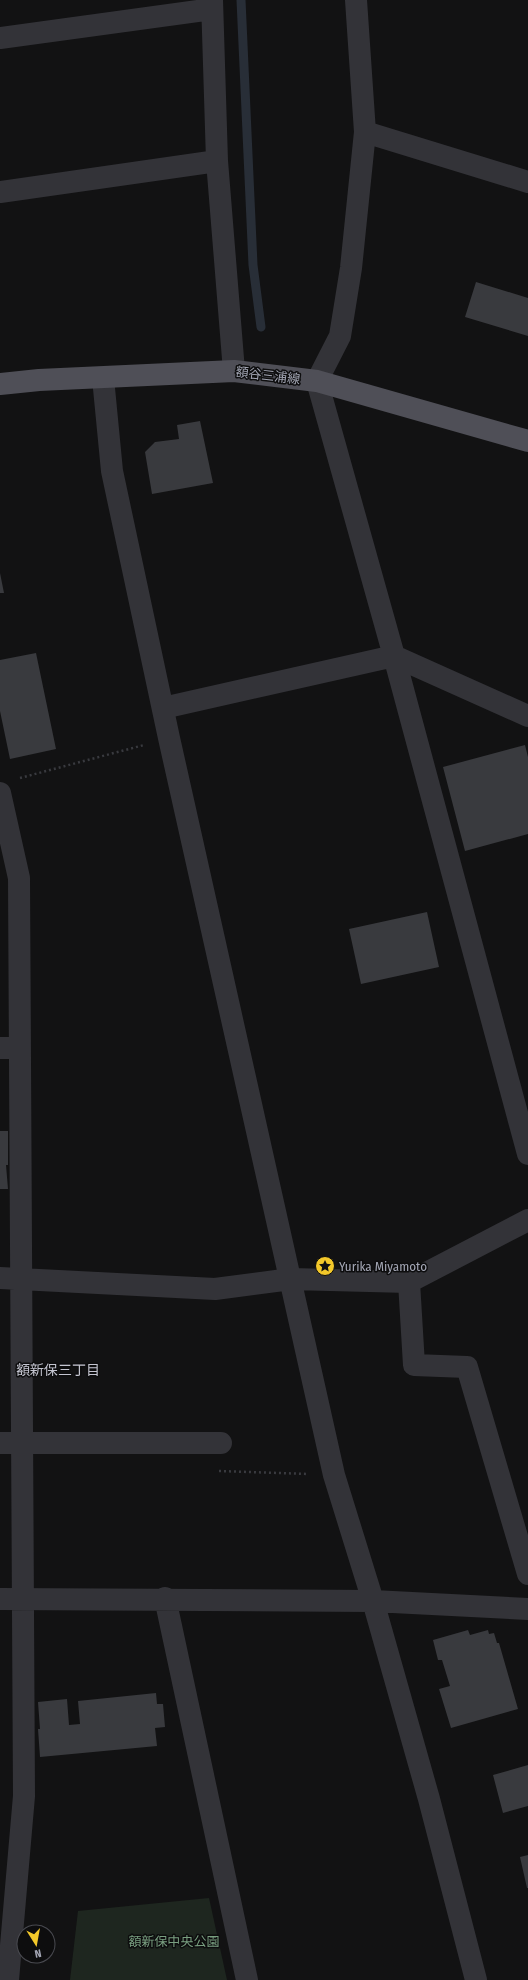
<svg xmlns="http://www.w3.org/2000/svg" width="528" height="1980" viewBox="0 0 528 1980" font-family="'Fira Sans Condensed','Noto Sans JP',sans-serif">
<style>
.green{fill:#1e261f}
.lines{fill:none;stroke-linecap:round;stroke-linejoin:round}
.stream{stroke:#282e37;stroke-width:9}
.building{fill:#393a3e}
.path{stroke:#393a3f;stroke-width:2.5;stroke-dasharray:2 3;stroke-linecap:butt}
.minor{stroke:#333338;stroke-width:22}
.major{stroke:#4f4f57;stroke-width:22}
.labels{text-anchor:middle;stroke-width:3;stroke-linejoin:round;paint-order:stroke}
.street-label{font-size:13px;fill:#a3a6b4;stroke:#0d0d0e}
.poi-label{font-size:13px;fill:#a3a6b4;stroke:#0d0d0e;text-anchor:start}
.park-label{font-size:13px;fill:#799f80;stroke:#0d0d0e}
.neighbourhood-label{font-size:14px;fill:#c4c5d0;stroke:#0d0d0e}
</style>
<rect width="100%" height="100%" fill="#121213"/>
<path class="green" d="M209,1898L227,1980H70L78,1911Z"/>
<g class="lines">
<path class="stream" d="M241,0L253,265L261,327"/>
</g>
<path class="building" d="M476,282L528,298V336L465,317Z
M200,421L213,483L152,494L145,452L155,442L179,439L177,425Z
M0,573L4,593H0Z
M36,653L56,749L10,759L0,711V660Z
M525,745L528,757V834L465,851L443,767Z
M427,912L439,967L361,984L349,929Z
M0,1131H8V1165H6L8,1189H0Z
M468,1630L470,1635L488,1630L489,1634L494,1633L497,1643H499L518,1709L451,1728L439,1689L450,1686L442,1660H438L433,1640Z
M156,1693L157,1704H163L165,1727L155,1728L157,1746L40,1757L38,1729H40L38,1702L67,1699L69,1725L80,1724L78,1701Z
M528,1765V1806L503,1813L493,1775Z
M528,1855V1888H527L520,1857Z"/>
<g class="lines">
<path class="path" d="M20,778L144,745
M219,1471L308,1474"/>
<path class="minor" d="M212,0L217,161L234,371
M356,0L365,132L528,182
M0,38L212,9
M365,132L351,268L340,336L317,381L394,656L528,1154
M0,192L217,161
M103,378L112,471L169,738L334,1475L373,1601L429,1799L476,1980
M163,708L394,656L528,716
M0,793L19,878L24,1796L8,1980
M0,1048H19
M0,1278L215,1289L291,1279L409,1282L528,1220
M409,1282L414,1365L467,1367L528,1574
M0,1443H221
M165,1598L247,1980
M0,1599L373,1601L528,1609"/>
<path class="major" d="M0,384L39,380L234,371L317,381L528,441"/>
</g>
<defs>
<symbol id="sight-disc" viewBox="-11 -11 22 22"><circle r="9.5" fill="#f3c82a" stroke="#0d0d0e"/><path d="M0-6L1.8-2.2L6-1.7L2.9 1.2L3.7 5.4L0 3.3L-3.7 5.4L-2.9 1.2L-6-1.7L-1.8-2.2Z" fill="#111"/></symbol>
</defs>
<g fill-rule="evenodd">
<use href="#sight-disc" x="314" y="1255" width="22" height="22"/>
</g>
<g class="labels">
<g class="street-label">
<text transform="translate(268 375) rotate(7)" y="5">額谷三浦線</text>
</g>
<g class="poi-label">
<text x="339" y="1271">Yurika Miyamoto</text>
</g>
<g class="park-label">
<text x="174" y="1946">額新保中央公園</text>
</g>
<g class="neighbourhood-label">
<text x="58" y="1375">額新保三丁目</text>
</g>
</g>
<g transform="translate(36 1944) rotate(169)"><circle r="19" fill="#0d0d0e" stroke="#494a50"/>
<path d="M0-3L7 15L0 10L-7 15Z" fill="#f3c82a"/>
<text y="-6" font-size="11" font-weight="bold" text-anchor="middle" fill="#a3a6b4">N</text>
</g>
</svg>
